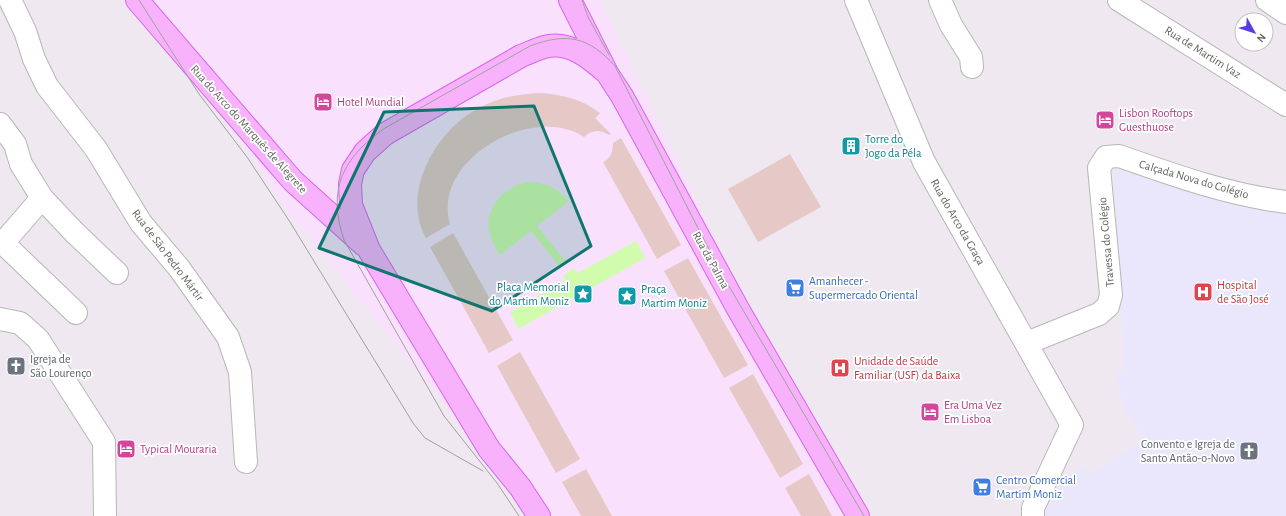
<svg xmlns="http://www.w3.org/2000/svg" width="1286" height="516" viewBox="0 0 1286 516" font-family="'Alegreya Sans',sans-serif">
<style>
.commercial{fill:#f9e1fd}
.medical{fill:#eae6fb}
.green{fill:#e6c9c6}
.water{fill:#d1fcad}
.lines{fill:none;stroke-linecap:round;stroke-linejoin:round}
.minor-casing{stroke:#b4b9b3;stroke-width:24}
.major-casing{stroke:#d565ec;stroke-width:24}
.minor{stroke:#fff;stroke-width:22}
.major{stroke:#f8b2fc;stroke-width:22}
.tram{stroke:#a0a29f;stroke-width:1}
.marked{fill:#0f766e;fill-opacity:0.2;stroke:#0f766e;stroke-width:3;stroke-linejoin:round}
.labels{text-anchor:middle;stroke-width:3.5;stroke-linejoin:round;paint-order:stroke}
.street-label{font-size:12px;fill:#62675f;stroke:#fff}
.hotel-label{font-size:12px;fill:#b23c85;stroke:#fff;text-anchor:start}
.culture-label{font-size:12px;fill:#0d838f;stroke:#fff;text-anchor:start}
.shop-label{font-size:12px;fill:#366cbe;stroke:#fff;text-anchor:start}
.health-label{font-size:12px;fill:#be3a42;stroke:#fff;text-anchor:start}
.worship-label{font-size:12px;fill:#5b616d;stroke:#fff;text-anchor:start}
</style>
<rect width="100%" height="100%" fill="#efe8f0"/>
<path class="commercial" d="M148,0H600L848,516H535L283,206L167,23Z"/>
<path class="medical" d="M1114,169L1211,198L1286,212V516H1043L1046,502L1061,479L1083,467L1091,473L1144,439L1124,410L1116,374L1124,371Z"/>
<path class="green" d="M541,93C563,95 582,99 600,113L595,118L611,134L609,135C599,129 592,130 584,137C532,103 431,160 450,224L426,238C400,192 437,129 479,108C499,97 519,94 541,93Z
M621,138L681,245L657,259L603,162C611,159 613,151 613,143Z
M790,154L821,207L758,242L728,189Z
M453,233L513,340L489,353L430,247Z
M688,258L748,365L724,378L664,271Z
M520,352L580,459L556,473L497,366Z
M753,374L803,464L780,478L729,388Z
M586,469L612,516H581L562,482Z
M809,474L832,516H801L785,488Z"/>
<path class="water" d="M526,182C544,182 557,187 569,201L537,226L566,262L560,267L531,231L500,255C478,224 489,193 526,182Z
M636,241L645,258L518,329L510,312L566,280L563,276L574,268L578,273Z"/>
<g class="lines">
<defs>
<path id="minor" d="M10,0L25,31L34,59L47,86L96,149L141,223L179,268L228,337L240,372L246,462
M856,0L924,162L1072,425L1033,508V516
M940,0L951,25L971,57L972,67
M1119,0L1286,105
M1267,0L1286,13
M0,124L15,144L21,164L42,198L74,232L117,273
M42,198L3,243L76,313
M0,319L20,323L38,339L104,442L105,516
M1027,343L1099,314L1108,306L1111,295L1099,168L1106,157L1119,156C1173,175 1229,195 1286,202"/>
<path id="major" d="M137,0L293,181L364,245
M570,0L607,73L622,96L738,309L858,516
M539,516L520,487L489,449L369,250L351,205L350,184L353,170L365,152L385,134L521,56C529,53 537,49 544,47C569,40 590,58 607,73"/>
</defs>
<use href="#minor" class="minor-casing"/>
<use href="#major" class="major-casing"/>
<use href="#minor" class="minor"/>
<use href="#major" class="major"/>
<path class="tram" d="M139,0L199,94L247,157L290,222L413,423L425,438L483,471
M582,0L588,17L609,55
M519,516L497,483L444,416L344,240C327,190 342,158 385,128L530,46C567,32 589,37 615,66L720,271L864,516"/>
</g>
<path class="marked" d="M534,106L591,246L492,311L319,248L384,112Z"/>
<defs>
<symbol id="hotel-square" viewBox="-11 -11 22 22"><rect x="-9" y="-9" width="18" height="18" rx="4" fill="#d1479c" stroke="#fff"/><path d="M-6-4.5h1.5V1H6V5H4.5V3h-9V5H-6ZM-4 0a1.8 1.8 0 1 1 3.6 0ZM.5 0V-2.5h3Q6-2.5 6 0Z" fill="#fff"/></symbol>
<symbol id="building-square" viewBox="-11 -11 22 22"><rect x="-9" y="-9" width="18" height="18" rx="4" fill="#0f9aa8" stroke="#fff"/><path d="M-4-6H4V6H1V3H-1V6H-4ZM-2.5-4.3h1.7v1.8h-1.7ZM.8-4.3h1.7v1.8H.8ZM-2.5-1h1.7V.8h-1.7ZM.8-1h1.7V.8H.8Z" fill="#fff"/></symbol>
<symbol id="supermarket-square" viewBox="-11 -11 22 22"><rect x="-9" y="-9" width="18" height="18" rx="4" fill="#3f7fe0" stroke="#fff"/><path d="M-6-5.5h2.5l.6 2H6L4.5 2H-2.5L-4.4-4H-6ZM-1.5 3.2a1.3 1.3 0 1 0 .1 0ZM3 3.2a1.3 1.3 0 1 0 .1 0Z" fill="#fff"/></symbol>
<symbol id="hospital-square" viewBox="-11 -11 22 22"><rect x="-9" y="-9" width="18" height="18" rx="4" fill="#e0444e" stroke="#fff"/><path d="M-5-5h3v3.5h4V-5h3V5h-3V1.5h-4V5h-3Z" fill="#fff"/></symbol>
<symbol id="sight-square" viewBox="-11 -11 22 22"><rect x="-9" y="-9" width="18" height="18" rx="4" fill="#0f9aa8" stroke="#fff"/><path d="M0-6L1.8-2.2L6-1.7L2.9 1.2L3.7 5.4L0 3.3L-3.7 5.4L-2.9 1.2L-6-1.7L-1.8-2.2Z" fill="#fff"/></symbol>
<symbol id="church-square" viewBox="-11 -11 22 22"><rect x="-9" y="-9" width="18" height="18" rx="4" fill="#6b7280" stroke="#fff"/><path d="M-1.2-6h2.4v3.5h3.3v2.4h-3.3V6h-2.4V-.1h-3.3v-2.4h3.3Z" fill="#fff"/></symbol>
</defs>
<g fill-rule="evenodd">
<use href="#hotel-square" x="312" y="91" width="22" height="22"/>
<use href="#hotel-square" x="1094" y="109" width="22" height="22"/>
<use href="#building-square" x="840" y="135" width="22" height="22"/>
<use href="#supermarket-square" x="784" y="277" width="22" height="22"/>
<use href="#hospital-square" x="1192" y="281" width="22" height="22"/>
<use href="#sight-square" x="572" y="283" width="22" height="22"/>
<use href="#sight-square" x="616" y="285" width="22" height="22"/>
<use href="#church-square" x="5" y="355" width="22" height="22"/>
<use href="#hospital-square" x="829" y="357" width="22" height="22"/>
<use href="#hotel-square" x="919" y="401" width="22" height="22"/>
<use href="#hotel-square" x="115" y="438" width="22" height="22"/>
<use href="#church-square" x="1238" y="440" width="22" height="22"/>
<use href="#supermarket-square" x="971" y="476" width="22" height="22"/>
</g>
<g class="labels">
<g class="street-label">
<text transform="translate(1203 52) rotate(32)" y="4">Rua de Martim Vaz</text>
<text transform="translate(249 129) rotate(48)" y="4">Rua do Arco do Marquês de Alegrete</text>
<text transform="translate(1194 179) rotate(16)" y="4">Calçada Nova do Colégio</text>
<text transform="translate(958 222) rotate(60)" y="4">Rua do Arco da Graça</text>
<text transform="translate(1106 242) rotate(-95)" y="4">Travessa do Colégio</text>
<text transform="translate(168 255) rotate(53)" y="4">Rua de São Pedro Mártir</text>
<text transform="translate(711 260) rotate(61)" y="4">Rua da Palma</text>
</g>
<g class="hotel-label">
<text x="337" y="106">Hotel Mundial</text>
<text x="1119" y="117">Lisbon Rooftops<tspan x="1119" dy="14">Guesthuose</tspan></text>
<text x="944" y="409">Era Uma Vez<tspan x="944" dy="14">Em Lisboa</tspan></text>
<text x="140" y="453">Typical Mouraria</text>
</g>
<g class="culture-label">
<text x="865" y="143">Torre do<tspan x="865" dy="14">Jogo da Péla</tspan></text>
<text x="569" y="291" text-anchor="end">Placa Memorial<tspan x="569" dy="14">do Martim Moniz</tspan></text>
<text x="641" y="293">Praça<tspan x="641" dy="14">Martim Moniz</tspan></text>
</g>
<g class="shop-label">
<text x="809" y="285">Amanhecer -<tspan x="809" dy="14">Supermercado Oriental</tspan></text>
<text x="996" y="484">Centro Comercial<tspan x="996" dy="14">Martim Moniz</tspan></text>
</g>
<g class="health-label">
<text x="1217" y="289">Hospital<tspan x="1217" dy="14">de São José</tspan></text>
<text x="854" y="365">Unidade de Saúde<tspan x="854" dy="14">Familiar (USF) da Baixa</tspan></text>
</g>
<g class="worship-label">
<text x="30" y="363">Igreja de<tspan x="30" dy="14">São Lourenço</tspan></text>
<text x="1235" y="448" text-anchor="end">Convento e Igreja de<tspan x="1235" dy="14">Santo Antão-o-Novo</tspan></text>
</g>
</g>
<g transform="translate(1254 32) rotate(129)"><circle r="19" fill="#ffffff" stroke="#c0c2bf"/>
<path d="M0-3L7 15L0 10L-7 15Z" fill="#5b3ce3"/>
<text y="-6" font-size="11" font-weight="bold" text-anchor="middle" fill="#62675f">N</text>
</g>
</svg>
